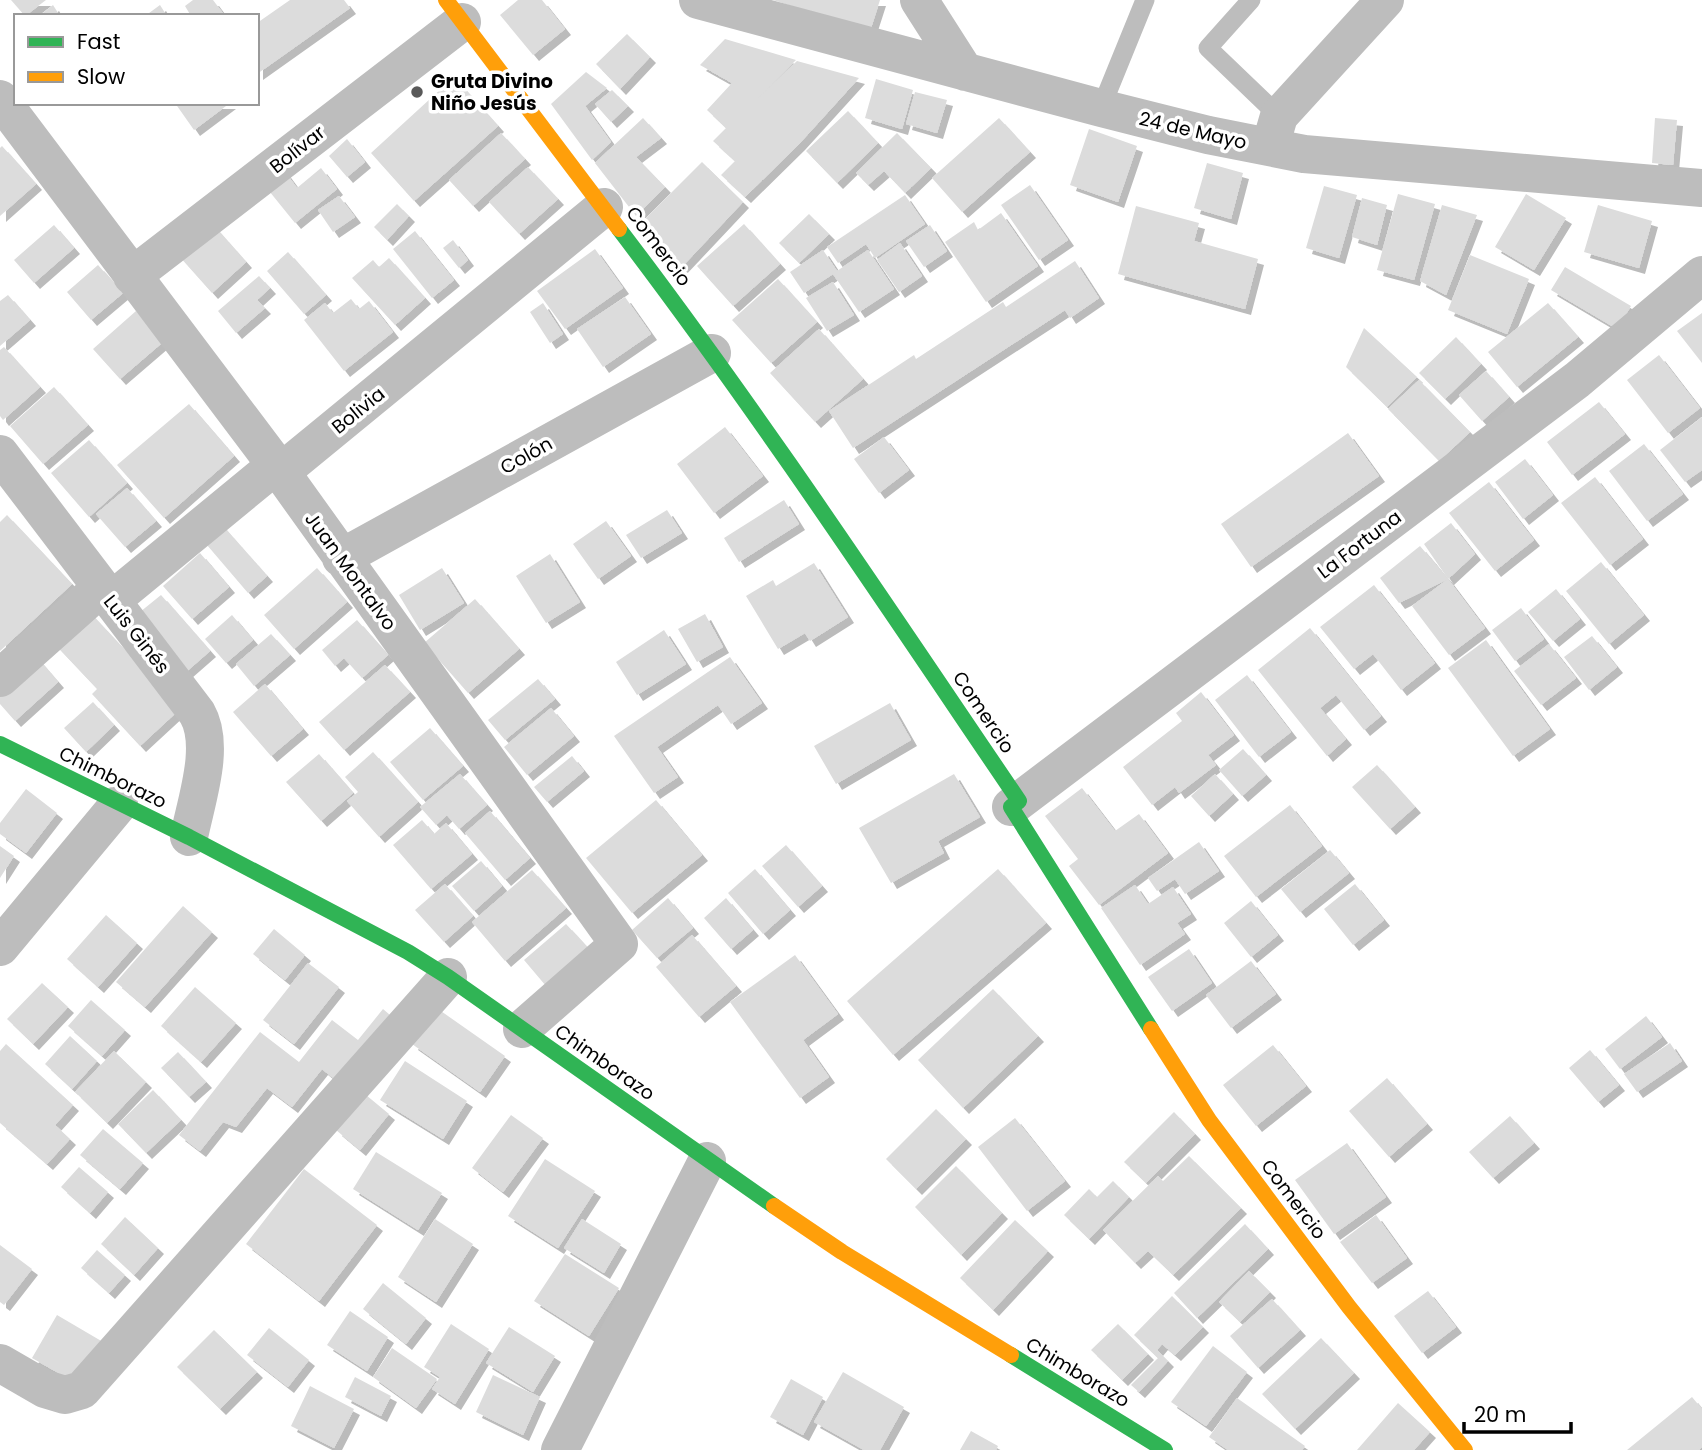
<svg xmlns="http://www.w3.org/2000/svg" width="1702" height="1450" viewBox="0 0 1702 1450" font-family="Poppins,sans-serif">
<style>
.building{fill:#dcdcdc;filter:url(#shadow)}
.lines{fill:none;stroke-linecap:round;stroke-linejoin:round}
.lane{stroke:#bdbdbd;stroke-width:19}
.street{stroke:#bdbdbd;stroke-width:38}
.fast{stroke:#30b455;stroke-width:16}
.slow{stroke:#ff9f0a;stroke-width:16}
.poi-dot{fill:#595959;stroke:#fff;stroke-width:2.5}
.labels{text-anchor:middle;stroke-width:7;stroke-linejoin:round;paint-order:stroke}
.poi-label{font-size:19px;font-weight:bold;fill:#000;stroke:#fff;text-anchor:start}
.street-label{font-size:19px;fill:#000;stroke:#fff}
</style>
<defs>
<filter id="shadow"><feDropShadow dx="6" dy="6" stdDeviation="0" flood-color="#0004"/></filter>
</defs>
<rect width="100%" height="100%" fill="#fff"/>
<path class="building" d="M11,0H46L25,16Z
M193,0H213L225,16H191L185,6Z
M290,0H344L350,8L257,74V23Z
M518,0H542L565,29L533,55L500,15Z
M773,0H880L870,31Z
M53,5L60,16H39Z
M160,5L167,16H145Z
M627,34L650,57L620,89L596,64Z
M725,39L796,60L752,104L797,61L859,78L799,144L745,197L721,175L735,161L713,141L726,128L707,110L732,83L700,65Z
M586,72L607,88L585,106L611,142L592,160L551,104Z
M454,77L498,126L414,201L371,153Z
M876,79L913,90L902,129L865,118Z
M612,90L628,106L611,122L595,104Z
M915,92L947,100L937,133L906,124Z
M175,103H230L194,130Z
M848,111L878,143L837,183L806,151Z
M643,118L661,138L636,157L665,187L636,216L595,163Z
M999,118L1030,152L962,212L932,178Z
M1655,118L1677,120L1673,165L1652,163Z
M1089,129L1137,146L1118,202L1070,185Z
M501,133L525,159L473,206L449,180Z
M897,133L931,168L905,193L884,171L868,185L856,173Z
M347,139L365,162L347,177L329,156Z
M2,146L36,184L0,216V148Z
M702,162L743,202L678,271L641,223Z
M1207,163L1243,173L1231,219L1194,208Z
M280,165L297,188L321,168L337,189L295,223L261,181Z
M528,167L558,199L519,234L489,202Z
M1030,185L1068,240L1039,260L1001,205Z
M1324,186L1357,195L1339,258L1306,248Z
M1398,194L1435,204L1414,280L1377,270Z
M1526,194L1566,218L1534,270L1495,247Z
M905,195L925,224L875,258L866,244L838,263L827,247Z
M339,196L355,217L333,232L318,210Z
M1362,198L1387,205L1377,245L1352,237Z
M397,204L409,216L387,240L374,227Z
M1442,205L1477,215L1446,295L1420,281Z
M1598,205L1652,221L1639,268L1584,252Z
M1136,206L1199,223L1194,241L1258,259L1245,309L1118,274Z
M1001,213L1038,266L986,302L945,242L974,222L978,230Z
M809,214L829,234L799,263L779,243Z
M744,224L780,264L733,306L697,266Z
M54,225L74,248L34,283L14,260Z
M213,225L246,262L212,293L179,256Z
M930,225L947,251L924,267L906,241Z
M415,231L454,280L432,298L393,249Z
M453,240L468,260L459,268L443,248Z
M900,243L922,276L899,292L877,260Z
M595,249L623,288L565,329L537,291Z
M823,250L837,271L868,250L894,289L859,312L833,274L804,293L790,272Z
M288,252L326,295L304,314L267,271Z
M1470,255L1529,279L1507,334L1448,310Z
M389,258L425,298L395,325L352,278L373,260L379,267Z
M1075,261L1099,298L1070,318L1065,310L853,448L829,411L914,355L916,359L1003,302L1006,307Z
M98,265L123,293L91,320L67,292Z
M1565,267L1631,306L1617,329L1551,290Z
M259,276L270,288L257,300L265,308L236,333L218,311Z
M778,279L817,322L771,363L732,320Z
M833,282L854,315L827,331L806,298Z
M8,295L30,320L0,346V301Z
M625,297L651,334L603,367L577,329Z
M351,299L359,309L369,301L393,332L344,371L304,320L325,303L333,313Z
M543,303L563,334L550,343L530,312Z
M1548,303L1578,337L1517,387L1488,352Z
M136,311L163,342L120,379L93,349Z
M1702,313V363L1677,331Z
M1364,328L1417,377L1387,407L1346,367Z
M819,329L863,379L815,422L770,373Z
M1456,337L1481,364L1445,399L1419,373Z
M4,347L40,387L3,420L0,416V350Z
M1659,355L1700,408L1668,433L1627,380Z
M1486,371L1509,397L1482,421L1459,395Z
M1419,380L1470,432L1439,461L1388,409Z
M54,387L88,425L43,464L10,426Z
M1599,402L1625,434L1572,475L1547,442Z
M189,404L234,456L164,518L117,465Z
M1702,417V470L1685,482L1660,450Z
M725,427L763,476L714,513L677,464Z
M1348,433L1379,476L1251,567L1221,524Z
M884,437L909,470L879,493L854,459Z
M89,440L127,483L89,517L51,473Z
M1644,444L1683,494L1647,521L1609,471Z
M1525,459L1553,495L1523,519L1495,482Z
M1595,477L1643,539L1610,565L1561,503Z
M1489,482L1534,540L1495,571L1449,513Z
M127,488L156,521L125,547L96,514Z
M784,500L799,524L739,562L724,538Z
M667,510L682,533L641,558L626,535Z
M7,515L72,584L0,651V522Z
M606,521L631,556L598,579L573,544Z
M219,522L267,576L248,593L201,538Z
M1451,523L1475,554L1448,579L1424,544Z
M1420,546L1448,579L1399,603L1380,578Z
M200,553L229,587L192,619L163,586Z
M550,554L580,602L546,623L516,576Z
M1601,562L1644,615L1609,644L1566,591Z
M814,563L848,617L810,641L805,633L778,649L746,596L773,580L776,586Z
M317,568L347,602L294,649L264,615Z
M442,568L464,603L420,630L399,595Z
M1448,579L1485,628L1449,655L1412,606Z
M1374,585L1435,663L1401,690L1373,654L1354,669L1320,627Z
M1556,589L1580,619L1553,641L1528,612Z
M161,595L210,651L186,672L140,612Z
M475,599L519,649L468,693L424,643Z
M81,603L180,709L140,746L92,694L97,689L46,635Z
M1521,608L1544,639L1515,661L1492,630Z
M705,614L723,647L697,662L678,629Z
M232,615L253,640L226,663L205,639Z
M357,620L388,655L362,678L344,658L335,666L322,650Z
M1310,628L1381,716L1364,730L1336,695L1320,708L1346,739L1327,756L1258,670Z
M664,630L686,664L637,695L616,662Z
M271,634L290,655L254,686L236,664Z
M1592,636L1617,667L1589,690L1564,657Z
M1486,640L1550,729L1513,756L1448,668Z
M1549,644L1576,678L1541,705L1514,671Z
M32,652L58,682L15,721L0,704V680Z
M730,657L762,703L731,724L718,705L657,747L678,777L654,793L614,736Z
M385,665L410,692L344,750L319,722Z
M1247,675L1291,732L1259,757L1215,700Z
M538,679L555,699L505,740L488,720Z
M265,684L303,729L271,756L233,712Z
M1201,692L1234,735L1208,755L1216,765L1179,793L1175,787L1152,805L1123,767L1182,721L1176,713Z
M93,702L114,725L86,752L64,728Z
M890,703L911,740L836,784L814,746Z
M551,708L574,736L527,775L504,747Z
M430,728L463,766L423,800L390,762Z
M1243,749L1266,775L1242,796L1219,770Z
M373,752L418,802L379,837L347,801L358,792L345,777Z
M319,754L353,793L321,821L286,782Z
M572,756L584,771L547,802L534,787Z
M1377,765L1415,807L1390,829L1352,787Z
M460,774L487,805L459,829L447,815L436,825L420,807Z
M954,774L980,817L938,841L944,853L891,883L859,828Z
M1215,774L1233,794L1209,816L1191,796Z
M1082,788L1115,831L1139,814L1168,853L1099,905L1069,866L1078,859L1045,816Z
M26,789L57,813L26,853L0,834V823Z
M656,800L702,855L632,913L586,858Z
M1290,805L1322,846L1256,897L1224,856Z
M490,811L530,858L505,880L465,833Z
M422,820L434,834L446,823L472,854L431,889L393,845Z
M1199,842L1219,871L1185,894L1175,879L1157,891L1148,878Z
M786,845L822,886L798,907L762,866Z
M0,846L14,856L0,878Z
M1330,850L1349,873L1300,912L1281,889Z
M481,861L502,886L474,911L452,886Z
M755,869L790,910L763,934L728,893Z
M998,869L1046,923L893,1055L847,1001Z
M532,870L566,908L505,961L472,922Z
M445,884L473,916L444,942L415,910Z
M1355,884L1384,920L1353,945L1324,909Z
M1135,885L1148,904L1173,887L1191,914L1177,923L1185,934L1140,965L1101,908Z
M668,898L693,928L657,958L632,930Z
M726,898L753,930L731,949L704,918Z
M1251,901L1278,935L1251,957L1224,923Z
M183,906L212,932L145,1007L116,982Z
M106,915L137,943L98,987L67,959Z
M566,924L589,949L546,986L524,960Z
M274,929L305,955L285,980L253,954Z
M692,935L736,986L699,1017L656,967Z
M1189,949L1212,983L1172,1011L1148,977Z
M795,955L838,1014L803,1040L829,1077L800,1098L730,1002Z
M1251,961L1276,994L1231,1028L1206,995Z
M308,963L339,987L294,1044L263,1020Z
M42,983L68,1007L33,1044L7,1019Z
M195,987L236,1023L201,1062L161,1026Z
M993,989L1038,1036L963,1108L918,1060Z
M91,1000L125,1030L102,1056L68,1026Z
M383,1009L390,1015L337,1081L322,1069L292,1107L267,1088L236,1127L223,1122L200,1151L179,1135L260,1032L299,1062L332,1020L358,1040Z
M438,1009L505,1056L480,1092L412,1044Z
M1646,1016L1662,1037L1620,1069L1605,1049Z
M70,1036L97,1061L72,1089L45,1064Z
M1670,1043L1682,1061L1637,1092L1624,1074Z
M6,1044L73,1105L55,1125L70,1139L47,1164L0,1123V1051Z
M1273,1045L1306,1086L1256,1126L1223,1085Z
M1590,1050L1619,1085L1598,1102L1569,1068Z
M114,1051L146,1082L107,1123L75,1092Z
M178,1052L206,1082L189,1097L161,1068Z
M405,1061L467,1101L443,1139L380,1100Z
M1387,1078L1427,1124L1389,1157L1349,1111Z
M153,1090L181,1120L146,1153L118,1124Z
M366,1095L389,1114L360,1150L336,1130Z
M936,1109L966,1139L916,1189L886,1159Z
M1174,1112L1195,1134L1146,1183L1124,1162Z
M511,1115L543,1138L503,1192L472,1168Z
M1510,1116L1534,1143L1493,1178L1469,1152Z
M1015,1118L1065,1181L1027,1211L978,1147Z
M103,1129L143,1163L120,1189L80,1155Z
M1347,1143L1386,1197L1334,1234L1295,1180Z
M376,1152L442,1193L418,1230L353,1189Z
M1189,1156L1241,1208L1173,1275L1148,1251L1135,1263L1103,1230L1158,1176L1163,1181Z
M545,1159L595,1191L558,1248L508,1216Z
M956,1166L1002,1213L961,1255L915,1207Z
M79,1167L108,1192L90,1213L61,1187Z
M304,1169L377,1225L319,1301L246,1244Z
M1113,1181L1129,1197L1089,1239L1064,1215L1089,1189L1097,1197Z
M1376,1215L1407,1258L1372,1283L1340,1242Z
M125,1217L158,1248L134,1275L101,1244Z
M435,1219L473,1244L436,1302L398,1277Z
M582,1219L621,1244L604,1273L564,1248Z
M1015,1220L1048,1251L993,1310L960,1278Z
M1245,1224L1268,1249L1197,1318L1174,1293Z
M0,1245L32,1269L4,1305L0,1302Z
M97,1250L125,1275L109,1293L81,1268Z
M565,1254L619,1288L589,1336L534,1301Z
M1249,1271L1270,1292L1240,1322L1219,1302Z
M383,1283L426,1318L406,1344L363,1309Z
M1428,1291L1456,1327L1422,1353L1394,1316Z
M1172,1296L1203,1327L1175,1355L1162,1344L1157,1350L1168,1361L1139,1392L1131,1385L1158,1358L1134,1335Z
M1272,1299L1300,1330L1258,1368L1230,1336Z
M350,1311L388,1337L367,1371L327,1345Z
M57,1315L103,1342L78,1384L32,1358Z
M451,1324L489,1349L455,1404L432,1389L440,1377L424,1367Z
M1118,1324L1148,1354L1122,1380L1091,1350Z
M509,1327L555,1356L533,1392L486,1363Z
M269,1328L309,1360L288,1387L247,1355Z
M214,1330L257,1372L220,1409L177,1367Z
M1321,1338L1354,1373L1295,1429L1262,1394Z
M1213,1346L1247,1372L1206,1426L1171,1402Z
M392,1348L437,1379L416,1408L373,1377Z
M843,1372L904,1407L880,1450H864L814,1422Z
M493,1375L540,1397L523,1435L476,1412Z
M355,1377L391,1396L381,1416L345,1397Z
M791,1379L823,1397L803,1435L770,1417Z
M310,1386L354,1409L334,1448L291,1426Z
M1692,1397L1702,1409V1447L1699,1450H1627Z
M1237,1398L1305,1446L1302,1450H1228L1209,1437Z
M1398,1403L1430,1432L1414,1450H1357Z
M971,1431L998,1446L996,1450H960Z"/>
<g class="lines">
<path class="lane" d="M1251,0L1208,48L1279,116
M1101,108L1145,0"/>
<path class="street" d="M698,0L1101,108L1208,135L1304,154L1702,188
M919,0L965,72
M0,99L281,472L619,944L522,1029
M1270,147L1279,116L1385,0
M132,276L462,22
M0,454L197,713C216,746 196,801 189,837
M341,558L712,353
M112,600L275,466L281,472L604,207
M0,678L101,588
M1011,807L1577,380L1702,275
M0,947L119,804
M0,1363L45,1389L65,1395L82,1390L448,977
M560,1450L707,1161"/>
<path class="fast" d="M619,229C760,414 888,608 1019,801L1011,807L1151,1029
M0,744L189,837L408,952L448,977L774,1206
M1011,1355L1165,1450"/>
<path class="slow" d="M446,0L619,229
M1151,1029L1209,1120L1349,1307L1465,1450
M774,1206L842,1252L1011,1355"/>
</g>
<circle class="poi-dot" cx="417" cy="92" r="7"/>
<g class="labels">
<g class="poi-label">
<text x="431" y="88">Gruta Divino<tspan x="431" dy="22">Niño Jesús</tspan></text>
</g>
<g class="street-label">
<text transform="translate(1193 130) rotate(13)" y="7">24 de Mayo</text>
<text transform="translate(297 149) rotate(-38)" y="7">Bolívar</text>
<text transform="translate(659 246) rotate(53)" y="7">Comercio</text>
<text transform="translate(358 410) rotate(-39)" y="7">Bolivia</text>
<text transform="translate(526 455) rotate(-29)" y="7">Colón</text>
<text transform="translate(1359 544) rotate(-37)" y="7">La Fortuna</text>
<text transform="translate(351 571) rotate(54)" y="7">Juan Montalvo</text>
<text transform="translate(137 634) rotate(52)" y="7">Luis Ginés</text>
<text transform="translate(984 712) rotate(56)" y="7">Comercio</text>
<text transform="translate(113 777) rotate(26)" y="7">Chimborazo</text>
<text transform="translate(605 1062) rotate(35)" y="7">Chimborazo</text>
<text transform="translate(1294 1199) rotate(53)" y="7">Comercio</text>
<text transform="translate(1078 1372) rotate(31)" y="7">Chimborazo</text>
</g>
</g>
<rect x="14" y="14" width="245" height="91" fill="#ffffff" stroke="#999999" stroke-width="2"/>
<rect x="28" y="37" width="35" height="10" fill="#30b455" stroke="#999999" stroke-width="2"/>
<text x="77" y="49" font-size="21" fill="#000000">Fast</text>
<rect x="28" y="72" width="35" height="10" fill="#ff9f0a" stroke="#999999" stroke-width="2"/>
<text x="77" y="84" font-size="21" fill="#000000">Slow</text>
<path d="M1464 1422v10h107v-10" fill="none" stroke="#000000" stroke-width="3.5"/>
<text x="1474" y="1422" font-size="21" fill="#000000" stroke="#ffffff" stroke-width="5" paint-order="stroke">20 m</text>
</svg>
